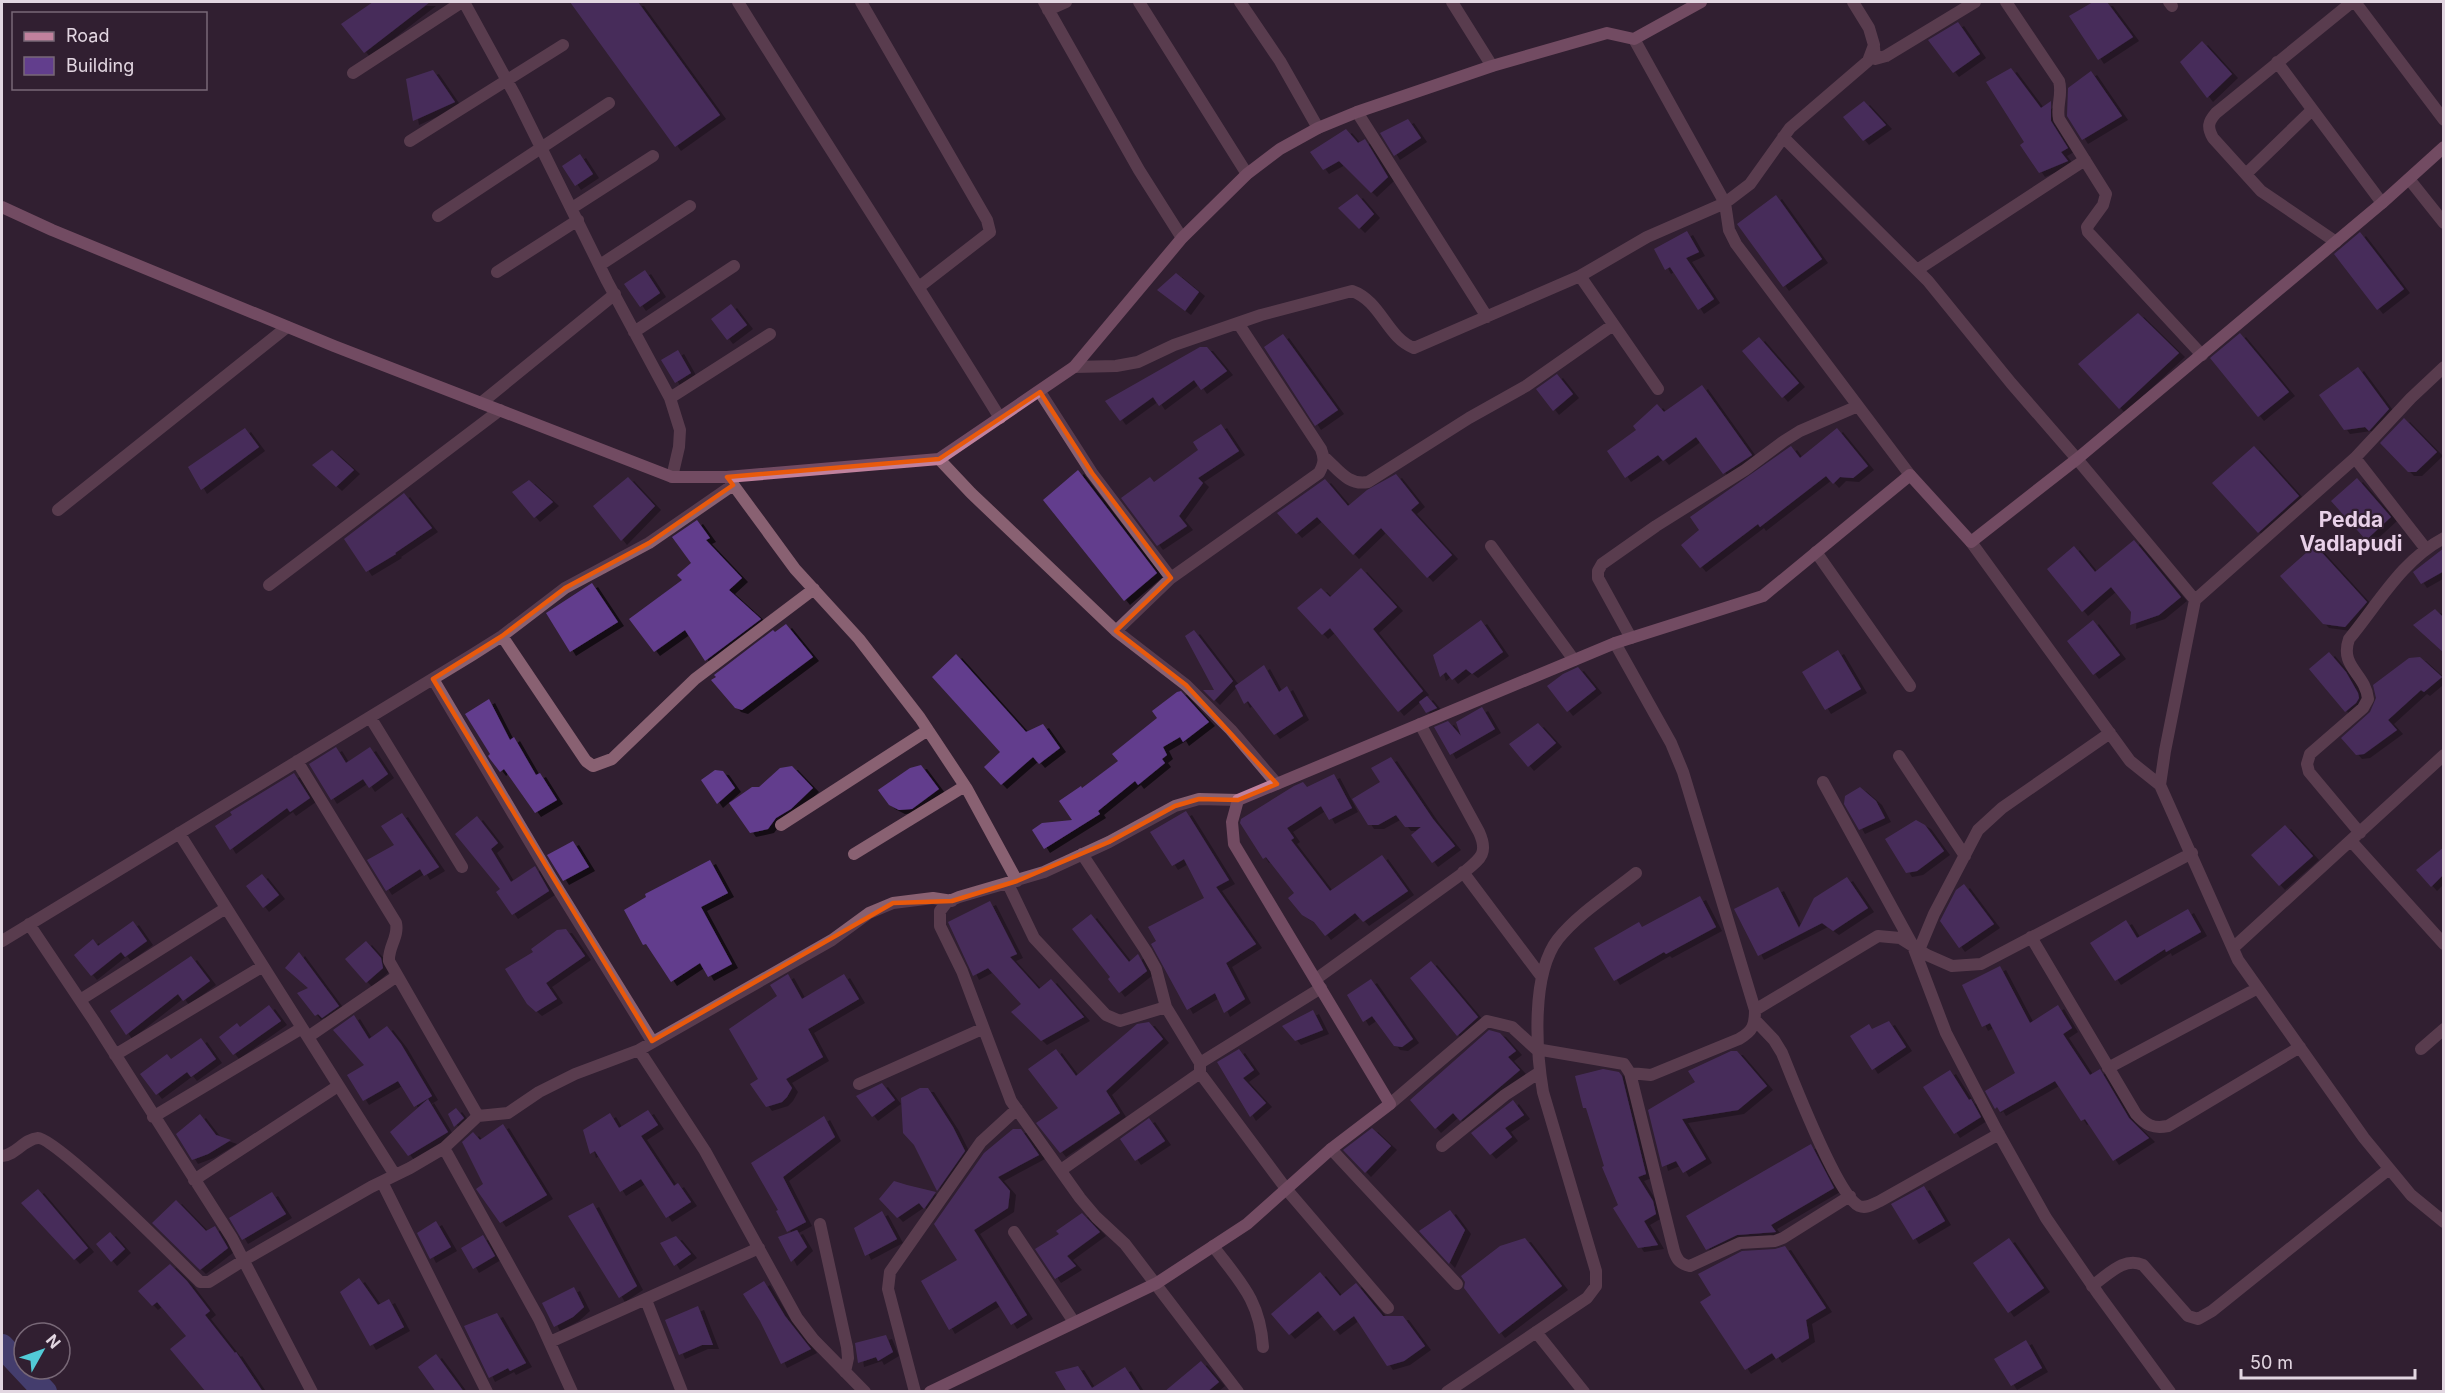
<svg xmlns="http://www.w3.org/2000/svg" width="2445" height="1393" viewBox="0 0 2445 1393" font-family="Inter,sans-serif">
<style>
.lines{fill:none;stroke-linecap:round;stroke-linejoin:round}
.canal{stroke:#5c63b5;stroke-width:24}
.building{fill:#623e8d;filter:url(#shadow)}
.lane{stroke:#896172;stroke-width:12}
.street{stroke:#896172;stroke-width:12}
.secondary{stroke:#c1819d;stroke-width:12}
.marked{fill:none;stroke:#e8590c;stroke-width:4.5;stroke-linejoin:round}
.labels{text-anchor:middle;stroke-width:4.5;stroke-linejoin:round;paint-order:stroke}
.quarter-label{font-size:21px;font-weight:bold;fill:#e8d0e8;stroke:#311f31}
</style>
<defs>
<filter id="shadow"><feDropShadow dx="6" dy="4" stdDeviation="0" flood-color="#0009"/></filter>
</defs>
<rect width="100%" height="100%" fill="#311f31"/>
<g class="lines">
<path class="canal" d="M2,1346L45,1392"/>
</g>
<path class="building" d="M373,2H430L364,53L341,24Z
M570,2H638L720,115L675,147Z
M2093,2H2107L2133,37L2098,60L2069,16Z
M1958,22L1980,54L1953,73L1928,40Z
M2202,41L2232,74L2207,98L2180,62Z
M2011,68L2041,108L2051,101V121L2068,148L2061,152L2068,161L2039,173L2020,145L2024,142L1986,82Z
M433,70L455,102L413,121L406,79Z
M2091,71L2122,116L2082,140L2067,116L2068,88Z
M1864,101L1886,125L1863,141L1843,117Z
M1408,119L1421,138L1394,156L1380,133Z
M1346,129L1358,143L1365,139L1388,177L1371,193L1339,161L1323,170L1310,152Z
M580,154L593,174L575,186L562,166Z
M1357,194L1374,214L1359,229L1338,208Z
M1776,195L1822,259L1783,287L1737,224Z
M1687,231L1699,252L1686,258L1714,299L1698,310L1670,267L1665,270L1654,249Z
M2360,232L2404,289L2377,310L2334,254Z
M645,270L660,293L640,307L624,284Z
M1176,273L1199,292L1185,311L1157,290Z
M731,304L747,325L727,340L711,319Z
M2138,313L2179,353L2119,409L2078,364Z
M2240,333L2289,392L2258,417L2210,358Z
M1283,334L1338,410L1315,426L1264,347Z
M1759,337L1799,383L1782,398L1742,351Z
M1200,347H1207L1227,371L1201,390L1194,380L1159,406L1153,397L1120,421L1105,401Z
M678,350L691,373L675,383L661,360Z
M2358,367L2389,409L2369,431L2365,427L2344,430L2319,395Z
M1557,374L1573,394L1553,411L1536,389Z
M1702,385L1752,455L1723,474L1696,437L1663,461L1658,455L1625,478L1607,451L1636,430L1633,426L1657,404L1664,412Z
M2404,418L2437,452L2416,472H2408L2380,443Z
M1221,424L1239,451L1198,478L1203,483L1179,516L1187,526L1157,546L1121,498L1150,477L1154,482L1198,450L1193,442Z
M245,428L259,447L201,490L188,467Z
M1837,428L1868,466L1853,478L1840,477L1833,484L1826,476L1760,527L1758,524L1700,568L1681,545L1699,530L1690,517L1791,446L1800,458Z
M2254,446L2299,496L2258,533L2212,483Z
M332,450L354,470L336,487L312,465Z
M1078,470L1157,573L1124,601L1043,500Z
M1396,474L1419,503L1411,510L1452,555L1427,578L1381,528L1353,555L1317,517L1296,534L1277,513L1325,479L1348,506L1367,490Z
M628,477L655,506L621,541L593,506Z
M2357,478L2391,517L2366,540L2331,501Z
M529,480L553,502L534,518L512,492Z
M404,493L432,528L395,553L396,554L366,572L344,539Z
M697,520L710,538L706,540L742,578L729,590L761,619L705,661L685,630L654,652L629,619L682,580L677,575L691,563L672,537Z
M2134,540L2181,597L2159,615L2130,625L2131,612L2111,587L2082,612L2047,569L2074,546L2095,572Z
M2315,545L2367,602L2345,627L2323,624L2280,576Z
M2444,548V571L2421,584L2413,572Z
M1361,568L1397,607L1373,629L1423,691L1398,712L1330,628L1322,635L1297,608L1321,588L1330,597Z
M592,583L618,622L570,652L546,613Z
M2435,609L2444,618V653L2413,625Z
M1481,620L1503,652L1472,674L1466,669L1452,680L1446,672L1440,677L1433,655Z
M2093,620L2120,655L2093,675L2067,641Z
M786,624L813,657L742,710L735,708L711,680L716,677L714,675L773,630L775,632Z
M1194,630L1233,681L1214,701L1203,690H1214L1185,636Z
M1838,650L1861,689L1825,710L1802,672Z
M2329,652L2346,672L2358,693L2359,698L2356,703L2345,712L2309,669Z
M956,654L1026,732L1043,724L1060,748L1039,764L1033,757L1001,785L984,767L1000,752L932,677Z
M2420,657L2442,677L2424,692L2421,690L2388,720L2397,730L2364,754L2356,755L2341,738L2370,712L2376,698L2373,685L2409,658Z
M1264,665L1279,692L1287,686L1303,716L1274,735L1248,701L1244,704L1235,686Z
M1578,667L1596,689L1567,712L1547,686L1563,674Z
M1181,691L1209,722L1183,742L1180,737L1163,747L1167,755L1162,759L1165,763L1138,785L1135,781L1098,811L1100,814L1044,849L1032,830L1042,823L1072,820L1059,801L1081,786L1082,788L1118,761L1112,754L1157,718L1152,711L1177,692Z
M1427,696L1437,708L1426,713L1419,702Z
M489,699L510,740L514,737L536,775L540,773L557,800L535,813L504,769L500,772L490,759L488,756L490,754L465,714Z
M1482,707L1495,729L1450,755L1434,727L1448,721L1461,736L1456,722Z
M1538,723L1556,743L1528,767L1509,744Z
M336,747L346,763L370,747L388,774L369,788L363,779L331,800L309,764Z
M1391,757L1433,819L1455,846L1432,863L1411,835L1421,827H1405L1396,815L1378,825H1368L1352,799L1380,782L1371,768Z
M921,765L939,789L912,809L899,810L889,805L878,790L910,768Z
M792,766L813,788L791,809L776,818L768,829L750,833L729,803L752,787H759L780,768Z
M715,770L723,771L735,788L717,804L701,780Z
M294,773L310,798L290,812L287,808L230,850L215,826L232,815L230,812Z
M1334,774L1352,808L1329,820L1321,806L1287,828L1294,838L1291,840L1330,891L1382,855L1408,891L1363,922L1355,913L1325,936L1314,922L1302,915L1288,898L1294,893L1266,857L1263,859L1240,823L1241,819L1294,786L1303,782L1307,787Z
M1860,787L1876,801L1885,818L1859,830L1844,804L1845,796Z
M1186,811L1229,880L1216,887L1256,944L1226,963L1245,999L1224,1013L1215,993L1187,1010L1151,944L1156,941L1148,927L1204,898L1184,859L1172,866L1150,832Z
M402,813L439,867L424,876L420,869L386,891L367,860L394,845L381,826Z
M477,816L498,843L491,849L511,882L535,866L548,889L549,891L512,915L496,892L500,889L455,834Z
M1916,820L1925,825L1944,851L1917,871L1906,873L1885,839Z
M2285,825L2313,856L2279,886L2251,855Z
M573,841L589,867L563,881L547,855Z
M2444,847V874L2431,887L2416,870Z
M710,860L728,893L701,907L732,964L708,977L700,963L671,982L646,944L643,945L624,910L646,897L645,894Z
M262,874L279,895L263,908L246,886Z
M1847,877L1868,908L1833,931L1822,923L1758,956L1734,909L1778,887L1799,928L1814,898Z
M1964,884L1994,924L1959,948L1940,921L1956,890Z
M1700,896L1716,927L1666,954L1664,952L1614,981L1594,948L1639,922L1642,927Z
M990,901L1017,954L1010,957L1039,989L1051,979L1084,1017L1041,1041L1011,1012L1021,1004L988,968L973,976L948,922Z
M2188,909L2201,932L2166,952L2165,949L2115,981L2090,943L2126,920L2137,938Z
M1091,914L1129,962L1138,954L1147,971L1119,993L1108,979L1110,977L1072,929Z
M133,921L147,941L125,957L121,952L91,976L74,955L93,939L98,946Z
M566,929L585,956L546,983L557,999L536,1012L527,1004L505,969L533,952L531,949L557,930Z
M366,941L381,958L383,968L366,983L345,959Z
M299,952L339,1006L322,1018L318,1014L315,1016L297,993L308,988L285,968Z
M191,956L210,981L183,1001L178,994L126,1035L110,1011Z
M1431,961L1478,1017L1457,1036L1410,978Z
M2000,966L2030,1023L2058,1005L2072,1028L2063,1034L2090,1075L2100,1069L2129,1118L2149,1138L2113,1161L2085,1119L2081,1121L2055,1081L2000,1112L1997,1107L1995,1109L1985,1091L2015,1073L1990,1023L1982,1027L1962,985Z
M788,974L802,999L844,974L859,999L808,1029L823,1057L786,1079L792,1088L787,1097L782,1102L766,1107L750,1084L758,1079L729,1029L777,996L770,985Z
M1371,979L1413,1039L1402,1047L1394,1046L1372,1016L1363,1022L1347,995Z
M269,1005L281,1021L233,1055L219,1037L237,1023L240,1027Z
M1313,1010L1323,1030L1295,1041L1282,1026Z
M354,1015L369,1039L387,1026L401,1044L432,1096L414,1107L398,1081L363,1101L347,1075L364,1065L333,1030Z
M1889,1021L1906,1047L1872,1070L1850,1036L1869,1024L1872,1029Z
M1149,1022L1163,1039L1106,1091L1120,1113L1060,1153L1036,1123L1058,1108L1028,1069L1056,1049L1076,1076L1137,1024Z
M1489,1030L1500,1033L1516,1051L1508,1057L1520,1070L1460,1121L1453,1113L1435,1129L1410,1100Z
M201,1038L216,1059L191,1077L187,1072L156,1095L140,1074L167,1054L171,1059Z
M1239,1049L1254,1070L1243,1078L1266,1103L1250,1117L1217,1062Z
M1731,1051H1737L1767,1086L1738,1110L1682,1119L1706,1159L1683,1173L1676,1161L1662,1167L1648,1110L1695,1082L1688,1071Z
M1603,1069L1619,1072L1622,1076L1646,1174L1638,1177L1653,1201L1656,1214L1644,1221L1658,1245L1638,1248L1613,1208L1618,1205L1602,1167L1604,1166L1586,1108H1583L1575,1076Z
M1950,1070L1969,1100L1971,1099L1981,1117L1954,1134L1923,1087Z
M882,1083L895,1100L872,1117L856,1096Z
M920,1088H928L953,1127L965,1151L937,1191L914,1145L903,1133L901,1098Z
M428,1099L448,1132L408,1156L390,1132Z
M1513,1100L1524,1115L1505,1128L1512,1137L1490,1155L1471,1133Z
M456,1108L464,1118L454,1127L448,1114Z
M648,1110L658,1125L641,1136L674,1186L678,1183L691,1202L666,1218L641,1179L620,1192L595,1151L590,1154L583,1130L610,1113L619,1128Z
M200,1114L216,1135L231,1140L208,1154L192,1160L176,1134Z
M824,1116L835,1137L783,1177L806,1222L787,1232L776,1211L778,1210L751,1163Z
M1149,1118L1165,1141L1135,1161L1120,1139Z
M503,1124L547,1195L500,1223L476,1189L483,1184L462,1142L473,1132L480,1140Z
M1372,1128L1391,1146L1365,1173L1343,1150Z
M1013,1129H1021L1039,1155L998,1177L1010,1191L1008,1208L974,1230L1027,1315L1011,1325L996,1301L949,1330L921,1281L957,1260L934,1224L984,1153Z
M1811,1144L1834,1188L1771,1225L1776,1232L1737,1235L1706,1250L1686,1216Z
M894,1181L907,1185L936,1192L924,1209L919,1203L897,1218L879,1199Z
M1924,1186L1945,1221L1913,1240L1891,1204Z
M38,1189L88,1248L74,1260L21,1203Z
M272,1192L286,1214L242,1240L229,1218Z
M176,1200L206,1231L215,1226L228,1248L200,1270L152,1223Z
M593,1203L637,1286L619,1298L568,1216Z
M1450,1210L1465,1230L1449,1264L1419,1231Z
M882,1211L897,1239L865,1256L854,1228Z
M1082,1213L1100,1232L1067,1256L1076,1266L1055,1279L1035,1249L1059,1234L1056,1231Z
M436,1221L451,1247L430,1259L417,1233Z
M797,1230L807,1247L791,1262L778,1237Z
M110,1232L125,1249L111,1262L96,1244Z
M483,1235L495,1256L473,1269L461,1248Z
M676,1236L691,1254L674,1266L660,1243Z
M1525,1238L1562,1286L1499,1334L1464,1288L1465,1282L1461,1276L1500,1246Z
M2009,1238L2044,1288L2008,1313L1973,1263Z
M1785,1246L1826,1308L1806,1320L1809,1338L1776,1359L1772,1353L1745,1370L1700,1302L1711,1295L1698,1274L1742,1251L1775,1249Z
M170,1264L187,1281L210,1311L205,1315L235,1353L236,1352L263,1392H206L170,1349L186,1336L157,1302L152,1306L138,1291Z
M1320,1272L1340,1296L1356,1283L1383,1316H1403L1425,1346L1404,1361L1387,1366L1354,1316L1334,1331L1318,1311L1289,1335L1271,1314Z
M359,1278L378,1305L389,1299L404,1327L370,1346L340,1292Z
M764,1281L785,1316L811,1349L781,1364L760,1321L743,1294Z
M574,1287L584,1307L573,1317L554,1327L542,1303Z
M698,1306L713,1345H702L679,1355L665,1320Z
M497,1313L526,1363L510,1371L508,1368L489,1378L464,1326Z
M886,1335L893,1352L878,1361L876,1357L858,1363L855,1343Z
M2026,1340L2042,1368L2011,1386L1994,1359Z
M436,1354L464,1392H436L418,1367Z
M1201,1361L1219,1382L1207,1392H1164Z
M1078,1366L1092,1388L1125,1367L1141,1392H1067L1055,1372Z"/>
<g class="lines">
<path class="lane" d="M1213,1246C1240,1282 1260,1300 1263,1347"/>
<path class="street" d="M464,2L516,97L607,281L670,398L680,430L679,447L672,477
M738,2C824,141 914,278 1000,418
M861,2L987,220L990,232L919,287
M1044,2L1139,170L1182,238
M1139,2L1247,174
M1240,2L1280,61L1318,128
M1452,2L1492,66
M1853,2L1869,28L1874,45L1868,61L1790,128L1750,184L1725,203L1729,230L1736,244L1910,475
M2006,2L2059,81C2063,94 2056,106 2059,119L2106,194L2103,205L2087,227L2088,232L2202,355
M2169,2L2172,6
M2355,2L2444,120
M1048,10L1066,2
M1874,47L1875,59L1886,56L1975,2
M2277,62L2382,203
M353,73L462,2
M1357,112L1487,317
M1783,137L1928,281L2011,383L2077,459L2195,600
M410,141L563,45
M2246,174L2312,110
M2409,179L2444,223
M572,208L653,156
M438,216L609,103
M2336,242L2261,191L2213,138C2207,127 2208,122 2216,113L2352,2
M600,265L690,206
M1917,270L2085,160
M497,272L578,220
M1580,276L1658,389
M634,332L734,266
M1074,367L1116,366L1138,362L1174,345L1261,315L1352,291C1381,301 1387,338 1414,348L1580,276L1647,237L1725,203L1634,39
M2444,367L2411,398L2355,458L2195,600L2165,751L2160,785L2238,960L2364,1138L2411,1195L2444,1222
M1040,392L1092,473L1171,578
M670,398L770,334
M481,403L615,294
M1324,457C1338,469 1348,486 1368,482L1469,418L1526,386L1613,325
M2355,458L2426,549
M939,459L971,493L1116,631L1186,685L1231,730L1277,784
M729,479L795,569L859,639L920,718L967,789L1017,881
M58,510L287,327
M1971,542L2130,761L2160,785
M1491,546L1574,660
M1816,552L1910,686
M269,585L500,410
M1116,631L1171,578L1319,473C1324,464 1325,459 1321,449L1238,323
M502,636L586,761L593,766L612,759L695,679L814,589
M1631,638L1598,578V571L1602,564L1656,526L1745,470L1784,441L1800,431L1858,406
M433,679L550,876L652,1041
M370,717L462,867
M1899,756L1965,856
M297,761L396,923C399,937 388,947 389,961L478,1116
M1823,782L1913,946L1946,1033L1996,1129L2046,1218L2099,1295L2170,1392
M1238,800L1199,799L1175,806L1109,842L1044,872L959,897L947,902L940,911V926L962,971L1011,1101L1080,1198L1096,1217L1125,1244L1238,1392
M781,825L928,730
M179,833L395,1175
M2360,833L2309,772L2307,764L2310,754L2363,708L2368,699C2366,674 2339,667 2349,639C2378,604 2402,560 2444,538
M2351,841L2444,944
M854,854L965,786
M1082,854L1146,951L1156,969L1166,1007L1200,1063V1073L1287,1190L1388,1308
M1463,872L1541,976
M1008,884L1034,938L1106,1015L1120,1021L1166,1007
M29,924L94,1021L232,1238L312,1392
M2031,937L2136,1114C2146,1125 2153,1129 2168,1126L2300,1047
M2,941L472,655L502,636L565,588L649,543L733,485
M2233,948L2444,755
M1919,950L1934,914L1978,830L2002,808L2110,733
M1316,979L1463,873C1480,859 1489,854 1479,832L1420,724
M80,1000L226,908
M1755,1010L1878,936L1900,938L1927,955L1952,966L1981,964L2192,853
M1755,1020L1774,1040L1782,1053C1793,1080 1837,1195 1859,1206C1867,1209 1873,1204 1880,1201L1999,1134
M308,1037L397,976
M2421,1049L2444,1029
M639,1050L705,1151L797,1318L813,1339L865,1392
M115,1055L263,966
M1200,1063L1321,988
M2108,1068L2258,988
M1630,1073L1674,1251C1677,1260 1680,1264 1690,1266L1740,1243L1775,1241L1783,1238L1850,1196
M859,1084L982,1029
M1390,1104L1487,1021L1512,1027L1536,1049L1624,1064L1630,1073L1651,1075L1739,1039C1753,1031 1755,1025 1755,1010L1683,772L1671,743L1615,643
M153,1117L302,1028
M1442,1146L1505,1095L1540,1072
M444,1148L539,1319L572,1392
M1331,1149L1457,1284
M2,1156C16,1155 24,1139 38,1138C56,1137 180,1262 200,1282H209L244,1260L371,1187L410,1168L444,1148L478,1116L508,1113L539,1092L575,1074L639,1050L832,940L869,913L893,903L933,898L952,901
M1061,1170L1200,1073
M194,1180L338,1086
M382,1182L487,1392
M820,1224L847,1347L848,1358L845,1372
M1014,1232L1074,1322
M2092,1286C2108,1275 2124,1256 2143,1265L2188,1316L2198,1319L2212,1311L2389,1169
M646,1300L682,1392
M1536,1332L1584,1392
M550,1342L759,1248
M915,1392L888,1289L890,1272L981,1142L1017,1109
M1447,1392L1587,1298L1596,1286V1271L1543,1092C1536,1050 1531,974 1558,939C1579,913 1610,894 1636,873"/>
<path class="secondary" d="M2,207L52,230L334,346L672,477H727L939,459L1074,367L1182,238L1247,174L1280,149L1318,128L1357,112L1492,66L1607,33L1634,39L1701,2
M930,1392L1157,1283L1247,1224L1331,1149L1390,1104L1234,844L1232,822L1238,800L1615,643L1763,596L1910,475L1971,542L2077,459L2382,203L2444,147"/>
</g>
<path d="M0 0H2445V1393H0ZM1040,392L1092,473L1171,578L1116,631L1186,685L1277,784L1238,800L1199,799L1175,806L1109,842L1017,881L952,901L893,903L652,1041L433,679L502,636L565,588L649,543L733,485L727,477L939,459Z" fill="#311f31" fill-opacity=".55" fill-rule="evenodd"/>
<path class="marked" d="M1040,392L1092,473L1171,578L1116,631L1186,685L1277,784L1238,800L1199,799L1175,806L1109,842L1017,881L952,901L893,903L652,1041L433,679L502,636L565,588L649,543L733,485L727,477L939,459Z"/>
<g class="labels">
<g class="quarter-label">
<text x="2351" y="527">Pedda<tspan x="2351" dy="24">Vadlapudi</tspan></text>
</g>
</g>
<rect width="2445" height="1393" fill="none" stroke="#e2d6e1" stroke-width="6"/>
<rect x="12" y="12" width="195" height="78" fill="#311f31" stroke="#786877" stroke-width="1.5"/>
<rect x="24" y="32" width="30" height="9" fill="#c1819d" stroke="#786877" stroke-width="1.5"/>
<text x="66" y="42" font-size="18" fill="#e2d6e1">Road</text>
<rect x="24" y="57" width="30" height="18" fill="#623e8d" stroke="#786877" stroke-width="1.5"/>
<text x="66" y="72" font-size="18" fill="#e2d6e1">Building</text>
<g transform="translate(42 1351) rotate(50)"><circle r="28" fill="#311f31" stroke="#786877" stroke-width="1.5"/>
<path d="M0-4.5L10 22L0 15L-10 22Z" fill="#52cbd7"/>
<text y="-9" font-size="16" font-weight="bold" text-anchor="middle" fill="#e2d6e1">N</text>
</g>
<path d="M2241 1369v9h174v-9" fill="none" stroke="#e2d6e1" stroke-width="3"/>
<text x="2250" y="1369" font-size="18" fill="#e2d6e1" stroke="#311f31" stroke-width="4.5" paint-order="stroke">50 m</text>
</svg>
